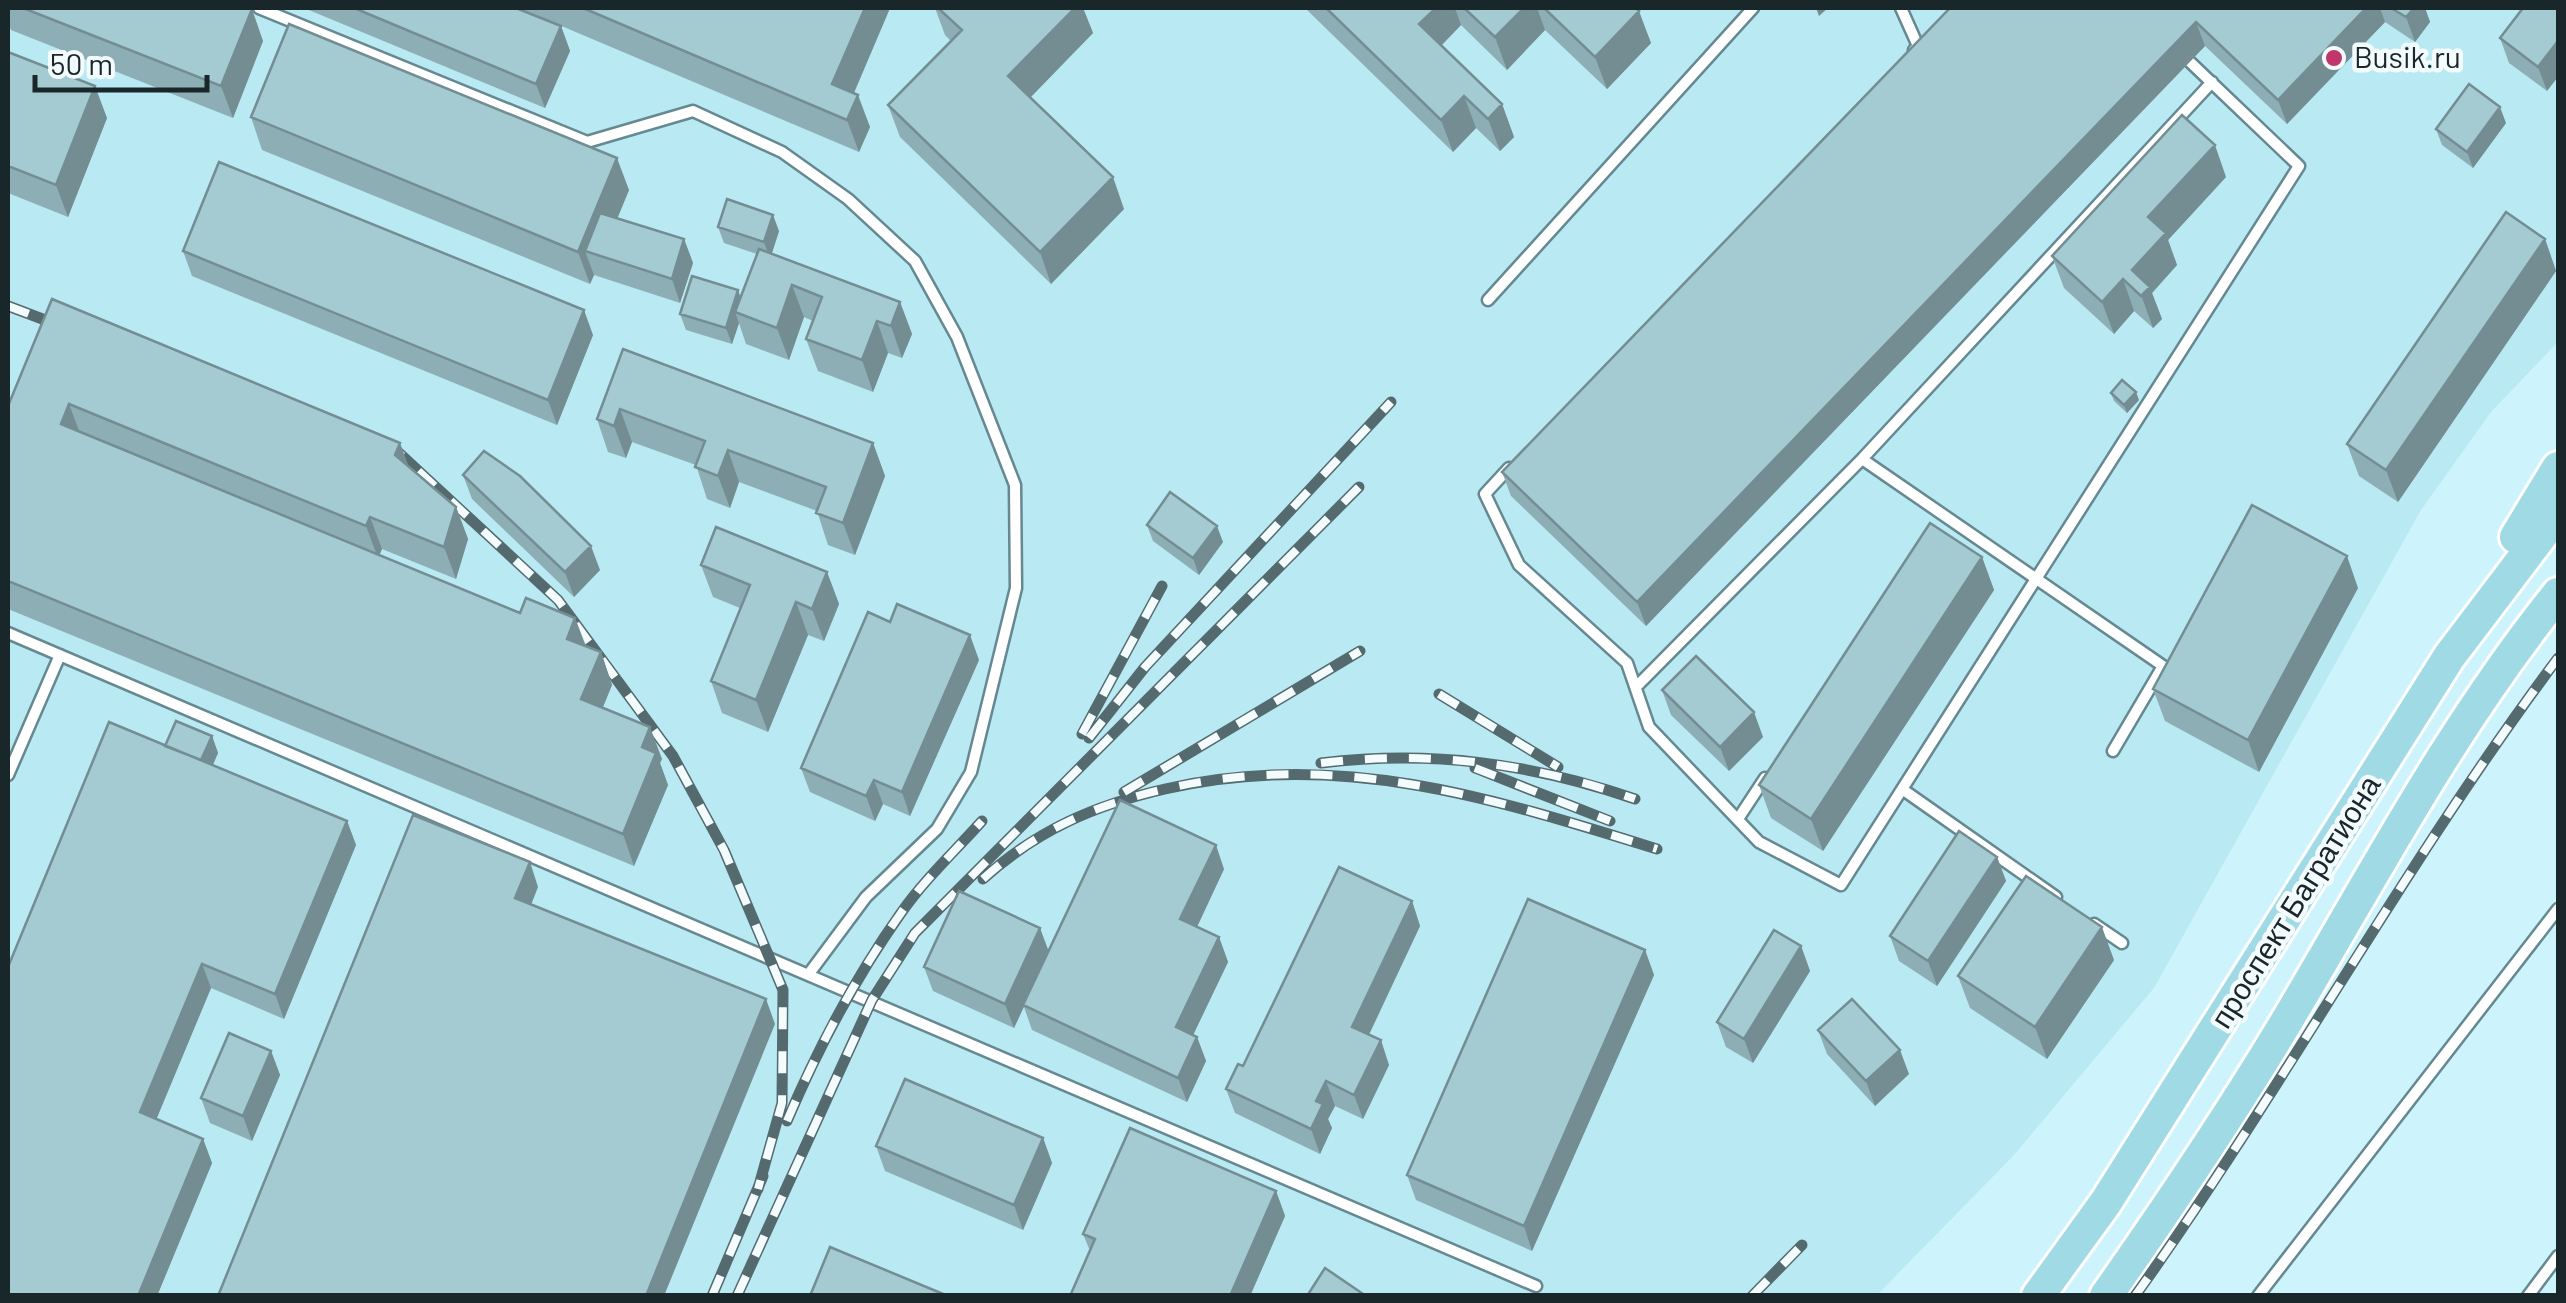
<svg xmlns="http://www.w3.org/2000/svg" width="2566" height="1303" viewBox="0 0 2566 1303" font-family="Barlow,sans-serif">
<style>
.built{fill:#b9e9f3}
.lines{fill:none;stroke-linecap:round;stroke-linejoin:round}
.lane-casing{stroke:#668991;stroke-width:15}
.primary-casing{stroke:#fff;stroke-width:38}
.lane{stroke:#fff;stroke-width:10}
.primary{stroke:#a0dae5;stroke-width:32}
.rail-casing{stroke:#546a6f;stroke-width:11}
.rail{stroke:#f3fbfc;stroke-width:8;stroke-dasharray:22;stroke-linecap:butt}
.wall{fill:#8daeb5}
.shaded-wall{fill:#738d93}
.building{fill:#a4cad2;stroke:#738d93;stroke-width:2.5}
.poi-dot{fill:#c0356a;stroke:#f3fbfc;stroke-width:4}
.labels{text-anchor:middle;stroke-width:9;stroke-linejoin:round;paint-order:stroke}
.poi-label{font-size:30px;fill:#19272b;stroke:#f3fbfc;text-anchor:start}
.street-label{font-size:30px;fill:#19272b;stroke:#f3fbfc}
</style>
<rect width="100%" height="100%" fill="#cdf4fc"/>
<path class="built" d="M8,8H2558V342L2491,412L2421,510L2154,988L2014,1155L1877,1295L8,1296Z"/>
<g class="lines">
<defs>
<path id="lane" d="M259,8L587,142L693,111L782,152L848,199L915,261L957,337L1015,485L1016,588L971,772L937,829L866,897L808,975
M1901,8L1918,46L1914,50
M1488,300L1753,8
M1862,459L2163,666L2113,751
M1509,468L1485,494L1519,565L1627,663L1649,727L1759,842L1841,885L2299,166L2190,62
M8,633L1536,1286
M1636,687L1862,459L2212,82
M8,775L60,655
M1902,789L2056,897
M1738,819L1765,778
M2094,924L2122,943
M2258,1296L2558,909
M2528,1296L2558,1256"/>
<path id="primary" d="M2516,537L2558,468
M2038,1296L2106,1202L2449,657L2558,513
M2106,1296C2167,1209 2227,1120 2282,1029C2370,882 2450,728 2558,594"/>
</defs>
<use href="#lane" class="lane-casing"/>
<use href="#primary" class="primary-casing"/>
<use href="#lane" class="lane"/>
<use href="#primary" class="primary"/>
<defs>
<path id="rail" d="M8,306L69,329
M383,446L398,452L558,600L673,756L724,850L783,990L782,1103L758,1189
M1439,694L1558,767
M1082,734L1162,586
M1089,738L1145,667L1391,402
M1321,763C1431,750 1531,763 1635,799
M1475,768L1610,821
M1124,792L1360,651
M983,879C1037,830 1095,805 1165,789C1338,749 1493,798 1657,849
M787,1121C818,1048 855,978 901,913C924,880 955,851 982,821
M712,1296L763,1176
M737,1296L872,1000L915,933L1359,487
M1752,1296L1802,1245
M2135,1296C2284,1088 2405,862 2558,658"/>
</defs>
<use href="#rail" class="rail-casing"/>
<use href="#rail" class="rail"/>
</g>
<path class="wall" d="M8,8H248L263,41L233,118L11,30L8,22Z
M304,8H516L561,26L570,51L545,108Z
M519,8H890L854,93L870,127L859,152Z
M935,8H1083L1093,33L1031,97L1124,209L1051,284L900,137L888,105L951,41L945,35Z
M1305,8H1636L1651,43L1607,89L1545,30L1507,70L1461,25L1441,46L1502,104L1514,137L1500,151L1476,128L1453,152Z
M1950,8H2425L2430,22L2415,42L2385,22L2287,124L2205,46L1646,626L1511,496L1502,472Z
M2523,8L2547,91L2509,63L2500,38Z
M8,52L107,118L68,217L8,193Z
M251,117L629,190L617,218L684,239L693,263L680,303L594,275L590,284L262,150Z
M2506,123L2473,168L2442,145L2436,129Z
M2226,177L2168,240L2177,265L2152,293L2162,319L2153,328L2134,311L2114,334L2064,288L2052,256Z
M718,227L779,231L772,253L900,302L912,334L902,358L888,353L873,392L818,371L806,339L813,321L804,317L789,360L746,344L739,323L732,344L686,330L680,314L738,290L740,297L757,254L724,243Z
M2545,239L2556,271L2398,502L2359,476L2347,444Z
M183,251L593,335L557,425L192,276Z
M52,299L409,467L456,507L468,539L456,579L382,549L379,555L520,613L575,618L586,646L601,652L612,685L603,707L662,759L660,763L668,785L634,866L8,609V406Z
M623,349L873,443L885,476L855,555L828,545L817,511L739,482L730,508L707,499L696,465L632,442L626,458L608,452L597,419Z
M2111,393L2139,400L2127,413L2114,401Z
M463,475L600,570L574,597L472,499Z
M1147,525L1223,542L1199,575L1153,541Z
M1982,557L1994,590L1823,851L1771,818L1759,785Z
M701,565L827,572L839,604L824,641L808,635L768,732L722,713L711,681L740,608L713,597Z
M2358,588L2259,772L2165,721L2153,689Z
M979,660L910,816L883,804L875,821L810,792L801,768Z
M1662,690L1763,737L1729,771L1671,715Z
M212,736L218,753L212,765L347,821L356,845L284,1019L211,988L156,1119L203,1139L212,1163L157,1296H8Z
M1997,857L2006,881L1937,986L1899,961L1890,936Z
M1224,869L1197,927L1219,937L1228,962L1193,1035L1197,1037L1206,1061L1187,1102L1032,1030L1024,1007L1014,1028L933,991L924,967L1049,952Z
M1412,901L1420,926L1369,1035L1389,1065L1363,1119L1335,1106L1328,1119L1332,1128L1320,1154L1235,1113L1226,1089L1243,1066Z
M1801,946L1810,971L1753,1063L1726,1047L1717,1022Z
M1645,950L1654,975L1532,1251L1416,1200L1407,1175Z
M2114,960L2047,1059L1970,1008L1958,976Z
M1818,1030L1909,1074L1875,1106L1827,1054Z
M271,1051L280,1075L252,1141L210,1123L201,1098Z
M1043,1138L1052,1163L1023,1230L885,1171L876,1146Z
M1276,1191L1285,1216L1250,1296H1070L1090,1251L1083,1234Z"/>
<path class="shaded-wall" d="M865,8H890L844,116L832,84Z
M1075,8H1083L1093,33L1020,108L1008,76Z
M1436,8H1455L1461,25L1431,56L1419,24Z
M1524,8H1537L1545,30L1507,70L1495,37Z
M1816,8H1828L1819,16Z
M2366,8H2380L2385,22L2287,124L2278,100Z
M2414,8H2425L2430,22L2415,42L2406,17Z
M252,9L263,41L233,118L221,86Z
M1639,11L1651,43L1607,89L1595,57Z
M2196,22L2205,46L1646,626L1637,602Z
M561,26L570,51L545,108L536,84Z
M2558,41V77L2547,91L2538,67Z
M95,86L107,118L68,217L56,185Z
M858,95L870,127L859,152L847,120Z
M1464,96L1476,128L1453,152L1441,120Z
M1502,104L1514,137L1500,151L1488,119Z
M2500,107L2506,123L2473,168L2467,152Z
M2215,145L2226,177L2168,240L2177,265L2152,293L2162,319L2153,328L2132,270L2148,217Z
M617,158L629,190L602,256L585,251L594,275L590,284L578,252Z
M1113,177L1124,209L1051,284L1040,252Z
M773,215L779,231L770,259L764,242Z
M684,239L693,263L680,303L672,279Z
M2545,239L2556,271L2398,502L2386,470Z
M2123,279L2134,311L2114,334L2102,302Z
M792,285L804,317L789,360L777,328Z
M738,290L744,307L735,312L739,323L732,344L726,328Z
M900,302L912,334L902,358L891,326Z
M584,310L593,335L557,425L548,400Z
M877,321L888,353L873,392L862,360Z
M2136,392L2139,400L2127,413L2124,405Z
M69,404L81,436L61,424Z
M620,409L632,442L626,458L614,426Z
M400,443L412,475L395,455Z
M873,443L885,476L855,555L843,523Z
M728,450L739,482L730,508L718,476Z
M456,507L468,539L456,579L444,547Z
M370,517L382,549L378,558L366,526Z
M1217,526L1223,542L1199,575L1193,558Z
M591,546L600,570L574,597L565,572Z
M2347,556L2358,588L2259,772L2248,740Z
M1982,557L1994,590L1823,851L1811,819Z
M827,572L839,604L824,641L812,609Z
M796,602L808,635L768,732L756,700Z
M575,618L587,650L567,639Z
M970,635L979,660L910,816L902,792Z
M601,652L612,685L593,731L581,699Z
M1754,712L1763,737L1729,771L1720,747Z
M650,727L662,759L660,763L668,785L634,866L623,834L642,747Z
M212,736L218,753L207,779L200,762Z
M874,780L883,804L875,821L866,796Z
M347,821L356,845L284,1019L275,994Z
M1216,845L1224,869L1189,944L1180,919Z
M1997,857L2006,881L1937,986L1928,961Z
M530,862L538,887L524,923L515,898Z
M1412,901L1420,926L1361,1051L1352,1027Z
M2102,927L2114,960L2047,1059L2035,1027Z
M1040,928L1049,952L1014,1028L1005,1004Z
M1219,937L1228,962L1185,1052L1176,1027Z
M1801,946L1810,971L1753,1063L1744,1039Z
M1645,950L1654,975L1532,1251L1524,1226Z
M202,964L211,988L149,1137L140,1112Z
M766,999L775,1024L664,1296H646Z
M1197,1037L1206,1061L1187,1102L1178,1078Z
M1381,1040L1389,1065L1363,1119L1354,1095Z
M1900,1050L1909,1074L1875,1106L1866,1081Z
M271,1051L280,1075L252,1141L243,1116Z
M1326,1081L1335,1106L1328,1119L1332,1128L1320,1154L1311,1129L1316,1101Z
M1043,1138L1052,1163L1023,1230L1014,1205Z
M203,1139L212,1163L157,1296H138Z
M1276,1191L1285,1216L1250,1296H1230Z"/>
<path class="building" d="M23,8H248L252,9L221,86Z
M354,8H516L561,26L536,84Z
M583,8H865L832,84L858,95L847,120Z
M938,8H1075L1008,76L1113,177L1040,252L888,105L962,30Z
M1326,8H1436L1419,24L1502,104L1488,119L1464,96L1441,120Z
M1464,8H1524L1495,37Z
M1544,8H1636L1639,11L1595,57Z
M1950,8H2366L2278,100L2196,22L1637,602L1502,472Z
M2391,8H2414L2406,17Z
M2523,8H2558V41L2538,67L2500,38Z
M289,24L617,158L578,252L251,117Z
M8,52L95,86L56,185L8,166Z
M2469,84L2500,107L2467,152L2436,129Z
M2182,115L2215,145L2148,217L2166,233L2132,270L2150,287L2141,296L2123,279L2102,302L2052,256Z
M219,162L584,310L548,400L183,251Z
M727,199L773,215L764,242L718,227Z
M2506,212L2545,239L2386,470L2347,444Z
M600,213L684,239L672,279L585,251Z
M759,249L900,302L891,326L877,321L862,360L806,339L822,297L792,285L777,328L735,312Z
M692,276L738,290L726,328L680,314Z
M52,299L400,443L395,455L456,507L444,547L370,517L366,526L69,404L61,424L520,613L526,598L575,618L567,639L601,652L581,699L650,727L642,747L656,753L623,834L8,581V406Z
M623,349L873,443L843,523L816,513L826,487L728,450L718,476L695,467L705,441L620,409L614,426L597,419Z
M2122,380L2136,392L2124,405L2111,393Z
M484,451L520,476L591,546L565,572L463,475Z
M1170,492L1217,526L1193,558L1147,525Z
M2252,505L2347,556L2248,740L2153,689Z
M1930,523L1982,557L1811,819L1759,785Z
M716,527L827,572L812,609L796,602L756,700L711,681L750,585L701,565Z
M897,604L970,635L902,792L874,780L866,796L801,768L868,612L890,622Z
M1696,656L1754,712L1720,747L1662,690Z
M176,721L212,736L201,760L165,746Z
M109,722L347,821L275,994L202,964L140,1112L203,1139L138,1296H8V967Z
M1120,800L1216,845L1180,919L1219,937L1176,1027L1197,1037L1178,1078L1023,1005Z
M413,815L530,862L515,898L766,999L646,1296H218Z
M1959,831L1997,857L1928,961L1890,936Z
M1339,867L1412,901L1352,1027L1381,1040L1354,1095L1326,1081L1316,1101L1323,1104L1311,1129L1226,1089L1238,1064L1243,1066Z
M2026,876L2102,927L2035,1027L1958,976Z
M959,891L1040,928L1005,1004L924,967Z
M1528,899L1645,950L1524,1226L1407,1175Z
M1774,930L1801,946L1744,1039L1717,1022Z
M1852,999L1900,1050L1866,1081L1818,1030Z
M229,1033L271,1051L243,1116L201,1098Z
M905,1079L1043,1138L1014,1205L876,1146Z
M1130,1128L1276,1191L1230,1296H1070L1095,1239L1083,1234Z
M830,1247L948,1296H810Z
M1325,1268L1366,1296H1307Z"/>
<circle class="poi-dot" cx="2334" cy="58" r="10"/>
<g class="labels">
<g class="poi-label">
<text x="2354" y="68">Busik.ru</text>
</g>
<g class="street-label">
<text transform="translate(2296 902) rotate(-58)" y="10">проспект Багратиона</text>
</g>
</g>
<rect width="2566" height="1303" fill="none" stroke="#19272b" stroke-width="20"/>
<path d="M35 75v15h172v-15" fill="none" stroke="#19272b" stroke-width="5"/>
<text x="50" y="75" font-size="30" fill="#19272b" stroke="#f3fbfc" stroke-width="8" paint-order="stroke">50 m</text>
</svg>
